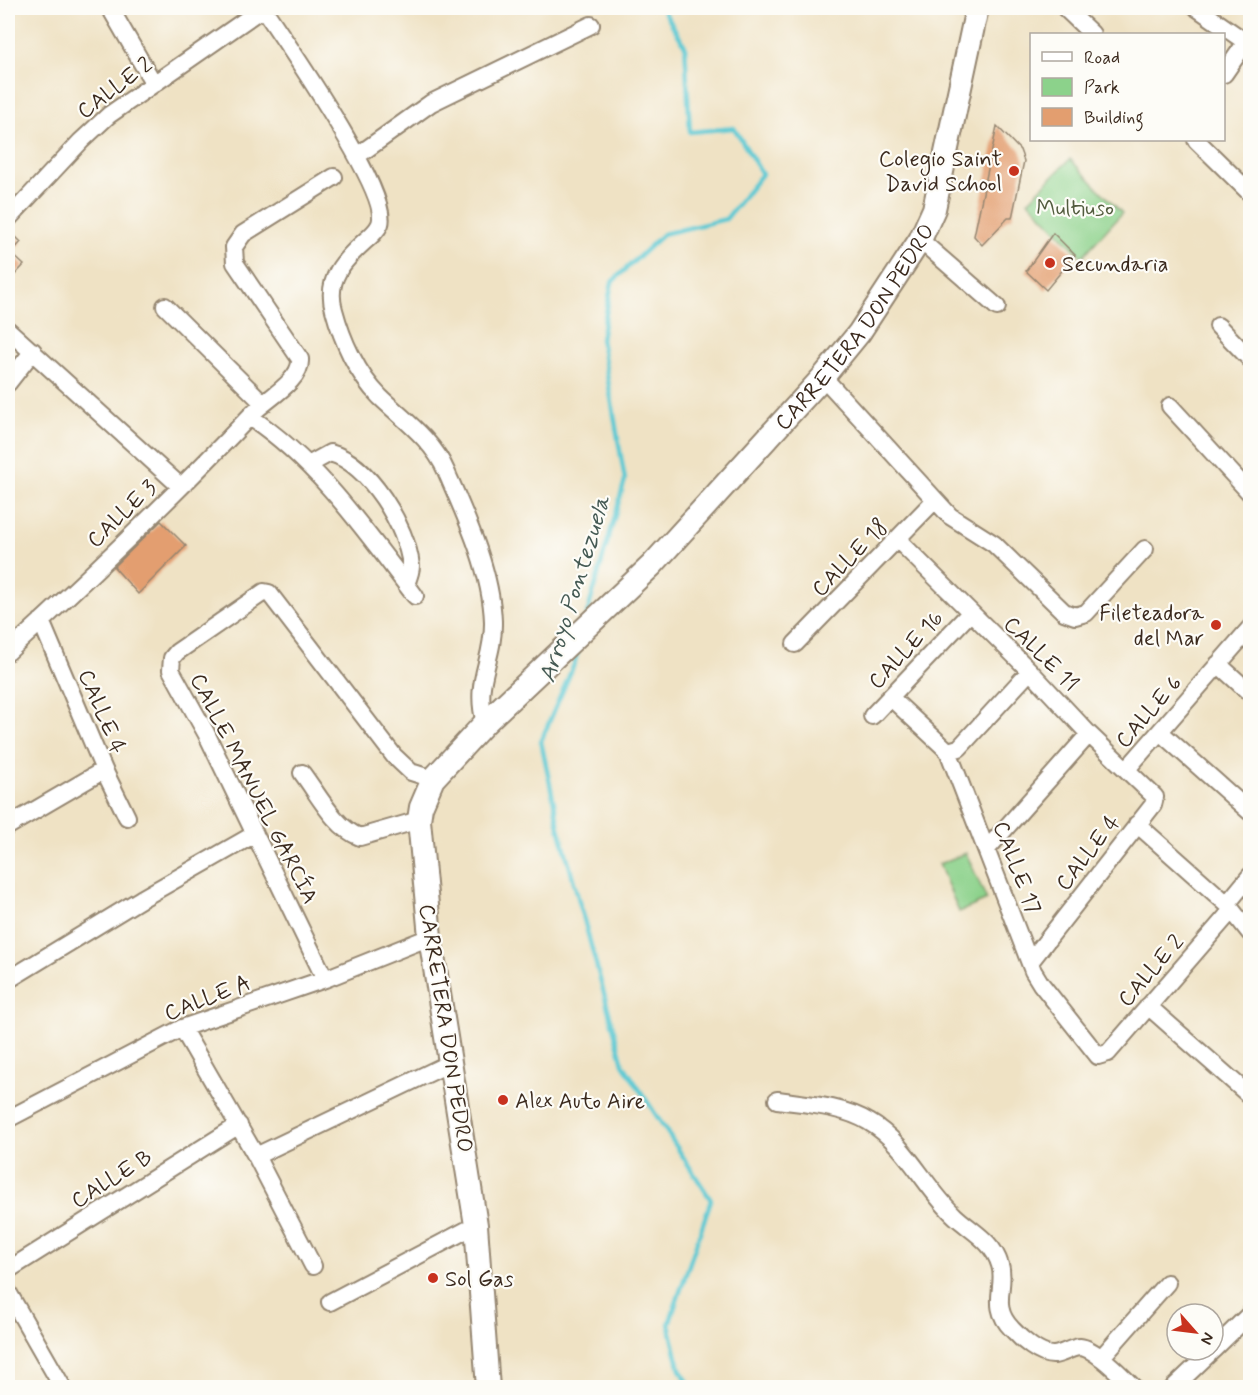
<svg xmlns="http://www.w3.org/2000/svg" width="1258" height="1395" viewBox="0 0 1258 1395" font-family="Mynerve,sans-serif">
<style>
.green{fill:#8cd28b;stroke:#647e54;stroke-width:1.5}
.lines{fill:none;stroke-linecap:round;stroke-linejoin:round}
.stream{stroke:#5dc9d3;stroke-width:4.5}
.building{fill:#e39e6f}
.street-casing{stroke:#958671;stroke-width:20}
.secondary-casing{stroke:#958671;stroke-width:26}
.street{stroke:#fff;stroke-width:16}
.secondary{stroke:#fff;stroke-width:22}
.poi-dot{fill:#c8321e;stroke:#fdfcf7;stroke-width:2}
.labels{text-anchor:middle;stroke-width:4.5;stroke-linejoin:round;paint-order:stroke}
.street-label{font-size:22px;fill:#3b2a1e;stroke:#fdfcf7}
.poi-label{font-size:22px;fill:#3b2a1e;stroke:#fdfcf7;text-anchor:start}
.park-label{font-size:22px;fill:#535c3f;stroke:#fdfcf7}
.water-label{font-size:24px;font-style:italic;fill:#455a54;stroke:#fdfcf7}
</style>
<rect width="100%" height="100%" fill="#fdfcf7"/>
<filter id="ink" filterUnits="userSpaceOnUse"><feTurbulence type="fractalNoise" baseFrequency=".0167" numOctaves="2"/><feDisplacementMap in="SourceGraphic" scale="12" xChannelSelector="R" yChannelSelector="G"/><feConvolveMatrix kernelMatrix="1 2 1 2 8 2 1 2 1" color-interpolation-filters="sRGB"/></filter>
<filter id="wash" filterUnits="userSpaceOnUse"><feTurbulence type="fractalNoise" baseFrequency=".008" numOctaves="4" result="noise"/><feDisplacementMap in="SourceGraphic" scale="24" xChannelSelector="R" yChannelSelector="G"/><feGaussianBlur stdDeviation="1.35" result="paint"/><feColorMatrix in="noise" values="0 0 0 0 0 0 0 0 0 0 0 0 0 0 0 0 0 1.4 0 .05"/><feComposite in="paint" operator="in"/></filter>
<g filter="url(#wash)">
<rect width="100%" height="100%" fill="#efe2c4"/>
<path class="green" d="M1070,159L1122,213L1082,257L1028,201Z
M966,853L987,900L959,912L939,864Z"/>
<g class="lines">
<path class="stream" d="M587,614L625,480L601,339L612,282L663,234L726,219L762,174L734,128L690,132L685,46L662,8
M579,645L575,662L541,741L559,827L623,1064L711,1200L669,1324L680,1370L692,1388"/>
</g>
<g id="blocks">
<path class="building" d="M997,126L1020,150L1024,161L1012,218H1008L982,245L974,236Z
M8,229L21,242L11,253L24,265L8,282Z
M1053,233L1075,255L1046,290L1026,271Z
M161,521L186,546L138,594L114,567Z"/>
</g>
</g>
<g filter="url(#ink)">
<use href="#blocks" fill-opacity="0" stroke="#958671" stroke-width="1.5"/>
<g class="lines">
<defs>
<path id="street" d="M110,8L154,84
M263,8C285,41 391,193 380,224C377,231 371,236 365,241C344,260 325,279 334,310C342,340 357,374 380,397C403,419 433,440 446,471C466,517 491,570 493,621C494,662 473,680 485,723
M1065,8L1092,34
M1197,8L1250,45
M1224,74L1246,42
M1196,140L1250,193
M357,156L431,103L591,25
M8,219L81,141L109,115L263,8
M920,240L997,307
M165,306L263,403
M1218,326L1250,359
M8,330L180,486
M823,377L950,516L994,544L1064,612L1075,616L1086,613L1145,549
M8,383L33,351
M1170,406L1250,493
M250,417C318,462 366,532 415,596
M310,464L330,453C369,463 407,527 411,566C411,572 408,579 406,584
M897,539L1030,671L1089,734L1155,797L1153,805L1030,962
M41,621L104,770L127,817
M795,644L934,501
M8,652C92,575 175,495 254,412C268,398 302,380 300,359L235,263L234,247L243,234L334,177
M1218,664L1250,693
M890,697L948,751L1033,971L1041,984L1098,1056L1108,1053L1232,910
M872,716L970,613
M1160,732L1250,812
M948,751L959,748L1030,671
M1127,769L1250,628
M302,773C318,794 335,828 360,837L419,820
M1137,824L1227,904L1250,933
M8,826L104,770
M988,848L1089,734
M1227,904L1250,876
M325,979L206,733L171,670L172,658L177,652L264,592L269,593L394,756L411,772L433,779
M8,980L141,899L255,834
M1148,1006L1250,1096
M182,1028L256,1156L313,1266
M777,1100C806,1104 843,1106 869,1122C906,1143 924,1187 955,1216C971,1231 993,1241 1000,1265C1007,1286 989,1306 1012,1329C1021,1339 1040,1356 1054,1355C1063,1354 1072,1347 1080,1347C1095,1348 1123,1377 1134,1388
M8,1119L182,1028L325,979L430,937
M256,1156L452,1062
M8,1270L239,1125
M8,1292L63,1388
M330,1302L476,1225
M1213,1350L1250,1314
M1101,1358L1167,1283
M1173,1388L1213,1350"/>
<g id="secondary">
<path id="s1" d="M488,1388L476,1225L430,937L419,820L421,807L433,779L485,723L652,565L823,377L859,333L920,240L934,209L977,8"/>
</g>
</defs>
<use href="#street" class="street-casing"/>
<use href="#secondary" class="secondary-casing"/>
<use href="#street" class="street"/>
<use href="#secondary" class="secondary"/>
</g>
</g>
<g class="poi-dot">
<circle cx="1014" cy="171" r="6"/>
<circle cx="1050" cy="263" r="6"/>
<circle cx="1216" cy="625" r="6"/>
<circle cx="503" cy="1100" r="6"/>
<circle cx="433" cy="1278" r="6"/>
</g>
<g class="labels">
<g class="street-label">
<text transform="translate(114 87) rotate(-37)" y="8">CALLE 2</text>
<text dy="8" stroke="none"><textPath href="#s1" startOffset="1236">CARRETERA DON PEDRO</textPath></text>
<text transform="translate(121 513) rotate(-44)" y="8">CALLE 3</text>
<text transform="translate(849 557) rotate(-46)" y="8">CALLE 18</text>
<text transform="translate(905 649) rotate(-47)" y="8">CALLE 16</text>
<text transform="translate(1042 653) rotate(45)" y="8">CALLE 11</text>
<text transform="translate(103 711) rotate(67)" y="8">CALLE 4</text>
<text transform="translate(1148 711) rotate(-49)" y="8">CALLE 6</text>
<text transform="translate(255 788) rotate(63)" y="8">CALLE MANUEL GARCÍA</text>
<text transform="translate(1087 852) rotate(-52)" y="8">CALLE 4</text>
<text transform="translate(1018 867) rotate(69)" y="8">CALLE 17</text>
<text transform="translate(1150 970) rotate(-49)" y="8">CALLE 2</text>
<text transform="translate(207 997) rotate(-21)" y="8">CALLE A</text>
<text transform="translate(447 1028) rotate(81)" y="8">CARRETERA DON PEDRO</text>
<text transform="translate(111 1178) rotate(-32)" y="8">CALLE B</text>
</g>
<g class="poi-label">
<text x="1002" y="166" text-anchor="end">Colegio Saint<tspan x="1002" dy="25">David School</tspan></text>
<text x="1062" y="271">Secundaria</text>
<text x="1204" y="620" text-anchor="end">Fileteadora<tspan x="1204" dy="25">del Mar</tspan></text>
<text x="515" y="1108">Alex Auto Aire</text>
<text x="445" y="1286">Sol Gas</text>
</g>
<g class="park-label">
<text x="1075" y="215">Multiuso</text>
</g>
<g class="water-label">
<text transform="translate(574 589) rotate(-73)" y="8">Arroyo Pontezuela</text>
</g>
</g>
<rect width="1258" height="1395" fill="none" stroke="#fdfcf7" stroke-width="30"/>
<rect x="1030" y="33" width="195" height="108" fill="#fdfcf7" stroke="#afa8a0" stroke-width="1.5"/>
<rect x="1042" y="52" width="30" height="9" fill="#ffffff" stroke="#afa8a0" stroke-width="1.5"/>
<text x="1084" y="63" font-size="18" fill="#3b2a1e">Road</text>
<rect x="1042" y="78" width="30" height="18" fill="#8cd28b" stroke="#afa8a0" stroke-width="1.5"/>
<text x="1084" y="93" font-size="18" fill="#3b2a1e">Park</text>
<rect x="1042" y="108" width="30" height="18" fill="#e39e6f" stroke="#afa8a0" stroke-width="1.5"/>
<text x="1084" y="123" font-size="18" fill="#3b2a1e">Building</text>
<g transform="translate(1195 1332) rotate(118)"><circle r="28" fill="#fdfcf7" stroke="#afa8a0" stroke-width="1.5"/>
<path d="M0-4.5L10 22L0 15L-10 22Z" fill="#c8321e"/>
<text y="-9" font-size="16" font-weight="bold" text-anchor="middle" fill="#3b2a1e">N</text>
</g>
</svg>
